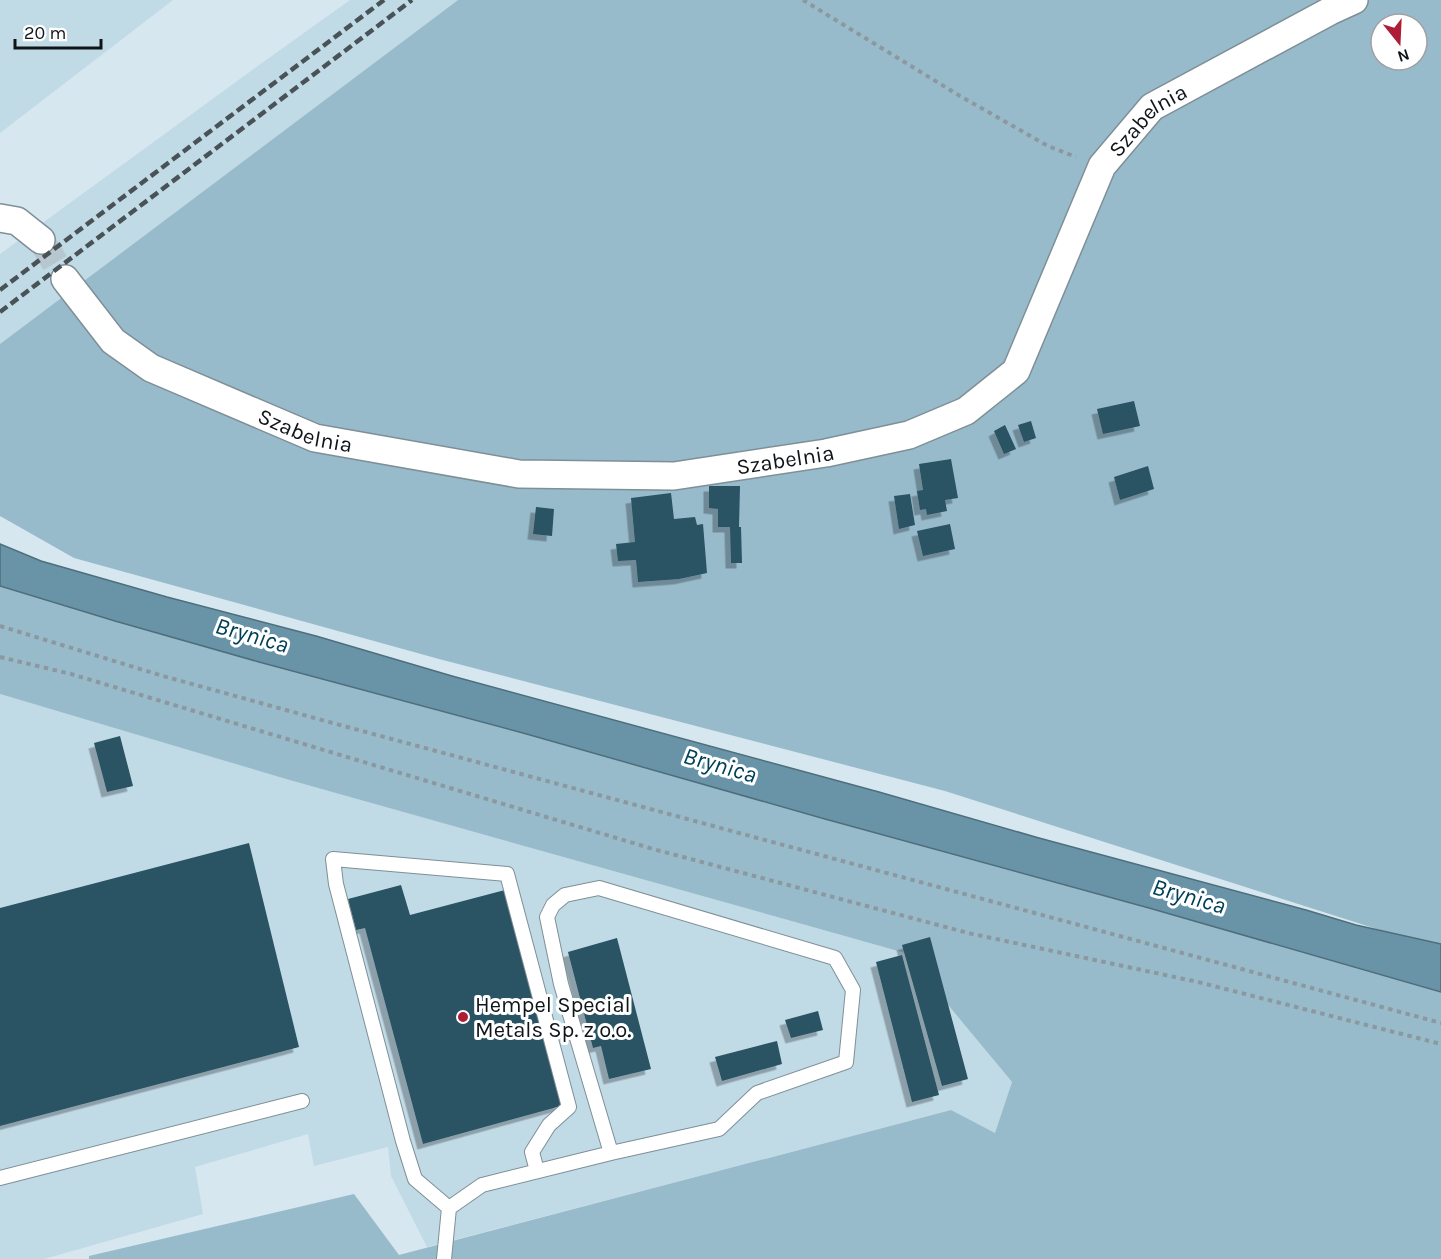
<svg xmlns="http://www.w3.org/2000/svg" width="1441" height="1259" viewBox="0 0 1441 1259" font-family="Karla,sans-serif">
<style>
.built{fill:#c0dae6}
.green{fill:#98bbcc;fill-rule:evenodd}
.water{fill:#6994a8;stroke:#4e6e7c;stroke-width:1.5}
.building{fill:#295264;filter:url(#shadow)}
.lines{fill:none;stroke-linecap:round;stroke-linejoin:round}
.minor-tunnel{stroke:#b8c7cf;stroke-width:27;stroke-dasharray:27 14;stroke-linecap:butt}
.service-casing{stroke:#7f8f97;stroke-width:16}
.minor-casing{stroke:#7f8f97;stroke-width:30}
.path{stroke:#8b989f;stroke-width:4;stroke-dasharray:4.5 4.5;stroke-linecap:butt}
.service{stroke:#fff;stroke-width:14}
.minor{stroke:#fff;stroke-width:27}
.rail{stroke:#495257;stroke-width:4.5;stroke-dasharray:9 4.5;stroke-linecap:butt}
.poi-dot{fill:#af1c36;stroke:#fff;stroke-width:2}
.labels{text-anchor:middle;stroke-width:6;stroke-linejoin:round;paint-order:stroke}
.street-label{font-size:22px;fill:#0e1417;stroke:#fff}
.poi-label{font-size:22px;fill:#0e1417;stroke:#fff;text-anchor:start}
.water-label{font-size:24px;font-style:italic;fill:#004056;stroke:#fff}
</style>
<defs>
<filter id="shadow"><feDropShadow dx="-5.5" dy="5.5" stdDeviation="0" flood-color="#0004"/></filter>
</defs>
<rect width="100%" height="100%" fill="#d6e7f0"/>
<path class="built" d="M0,0H173L0,133Z
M350,0H458L0,344V254L255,68Z
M0,694L286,779L905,953L1012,1082L995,1134L951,1110L427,1247L391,1176L388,1147L314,1166L308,1134L195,1167L203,1214L44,1259H0Z"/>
<path class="green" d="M458,0H1441V944L1386,932L945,791L439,659L74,558L0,516V344ZM1381,24H1417V60H1381Z
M0,586L115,621L259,662L523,733L825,819L1149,908L1441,992V1259H89V1256L354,1194L399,1255L951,1110L995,1133L1012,1082L905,953L286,779L0,694Z"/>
<path class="water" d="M0,544L41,561L167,597L316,636L452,676L879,792L1039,838L1306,910L1356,925L1441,944V992L1149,908L825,819L523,733L259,662L115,621L0,586Z"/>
<path class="building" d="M1134,401L1140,426L1103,434L1097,409Z
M1031,421L1036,438L1024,442L1018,425Z
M1005,425L1016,449L1004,454L994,431Z
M951,459L958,498L945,500L947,511L927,515L926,509L920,510L917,491L923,490L919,464Z
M1148,466L1154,489L1120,500L1114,477Z
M709,486H740L739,527H741L742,563H731L730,527H718V509L709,508Z
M671,493L674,519L695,517L697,525L703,524L707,573L679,579L638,582L636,560L618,561L616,544L635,542L631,498Z
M910,494L915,525L899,529L894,496Z
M536,507L554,509L552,536L533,534Z
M950,524L955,549L923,556L917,531Z
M120,736L133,786L107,792L94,743Z
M249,843L299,1047L0,1126V908Z
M401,885L410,915L505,890L561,1106L423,1144L365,928L356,930L348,899Z
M930,937L968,1079L942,1086L902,945Z
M617,938L651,1069L609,1079L601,1046L593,1048L568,952Z
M902,955L939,1095L912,1102L876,962Z
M818,1011L823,1030L791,1038L785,1020Z
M777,1041L782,1064L722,1081L715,1057Z"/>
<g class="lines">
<path class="minor-tunnel" d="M41,240L65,279"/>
<defs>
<path id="service" d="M0,1178L302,1101
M449,1208L415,1179L403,1141L336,884L333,859L507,874L569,1107L549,1125L532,1152L537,1171
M444,1259L449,1208L482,1185L611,1153L719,1129L757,1093L846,1062L853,990L835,958L599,888L565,895L553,905L547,917L561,984L611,1153"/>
<g id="minor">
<path d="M0,218L17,221L41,240"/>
<path id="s1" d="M65,279L113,341L151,368L315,438L519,474L674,476L826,453L909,435L966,411L1016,371L1102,166L1152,107L1330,11L1354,0"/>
</g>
</defs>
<use href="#service" class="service-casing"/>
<use href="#minor" class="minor-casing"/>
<path class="path" d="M803,0L960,96L1048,146L1076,157
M0,626L163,676L340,725L1441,1023
M0,657L71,674L653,849L968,933L1198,982L1441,1044"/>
<use href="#service" class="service"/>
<use href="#minor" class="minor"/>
<path class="rail" d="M0,290L384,0
M0,312L412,0"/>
</g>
<circle class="poi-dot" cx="463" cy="1017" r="6"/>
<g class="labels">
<g class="street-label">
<text dy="8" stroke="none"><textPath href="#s1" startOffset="1318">Szabelnia</textPath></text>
<text dy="8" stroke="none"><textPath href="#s1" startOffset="292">Szabelnia</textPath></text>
<text dy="8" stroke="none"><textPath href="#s1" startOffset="778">Szabelnia</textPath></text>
</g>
<g class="poi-label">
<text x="475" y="1012">Hempel Special<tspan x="475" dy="25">Metals Sp. z o.o.</tspan></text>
</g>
<g class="water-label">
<text transform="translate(252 635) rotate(16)" y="8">Brynica</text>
<text transform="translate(720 765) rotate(16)" y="8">Brynica</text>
<text transform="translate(1189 896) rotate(16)" y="8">Brynica</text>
</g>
</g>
<g transform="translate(1399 42) rotate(162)"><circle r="28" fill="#ffffff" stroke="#9fa1a2" stroke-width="1.5"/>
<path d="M0-4.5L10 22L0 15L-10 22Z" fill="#af1c36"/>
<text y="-9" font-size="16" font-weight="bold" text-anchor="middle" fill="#0e1417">N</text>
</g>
<path d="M15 39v9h86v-9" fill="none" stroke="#0e1417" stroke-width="3"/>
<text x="24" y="39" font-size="18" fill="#0e1417" stroke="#ffffff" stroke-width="4.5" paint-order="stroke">20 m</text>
</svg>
